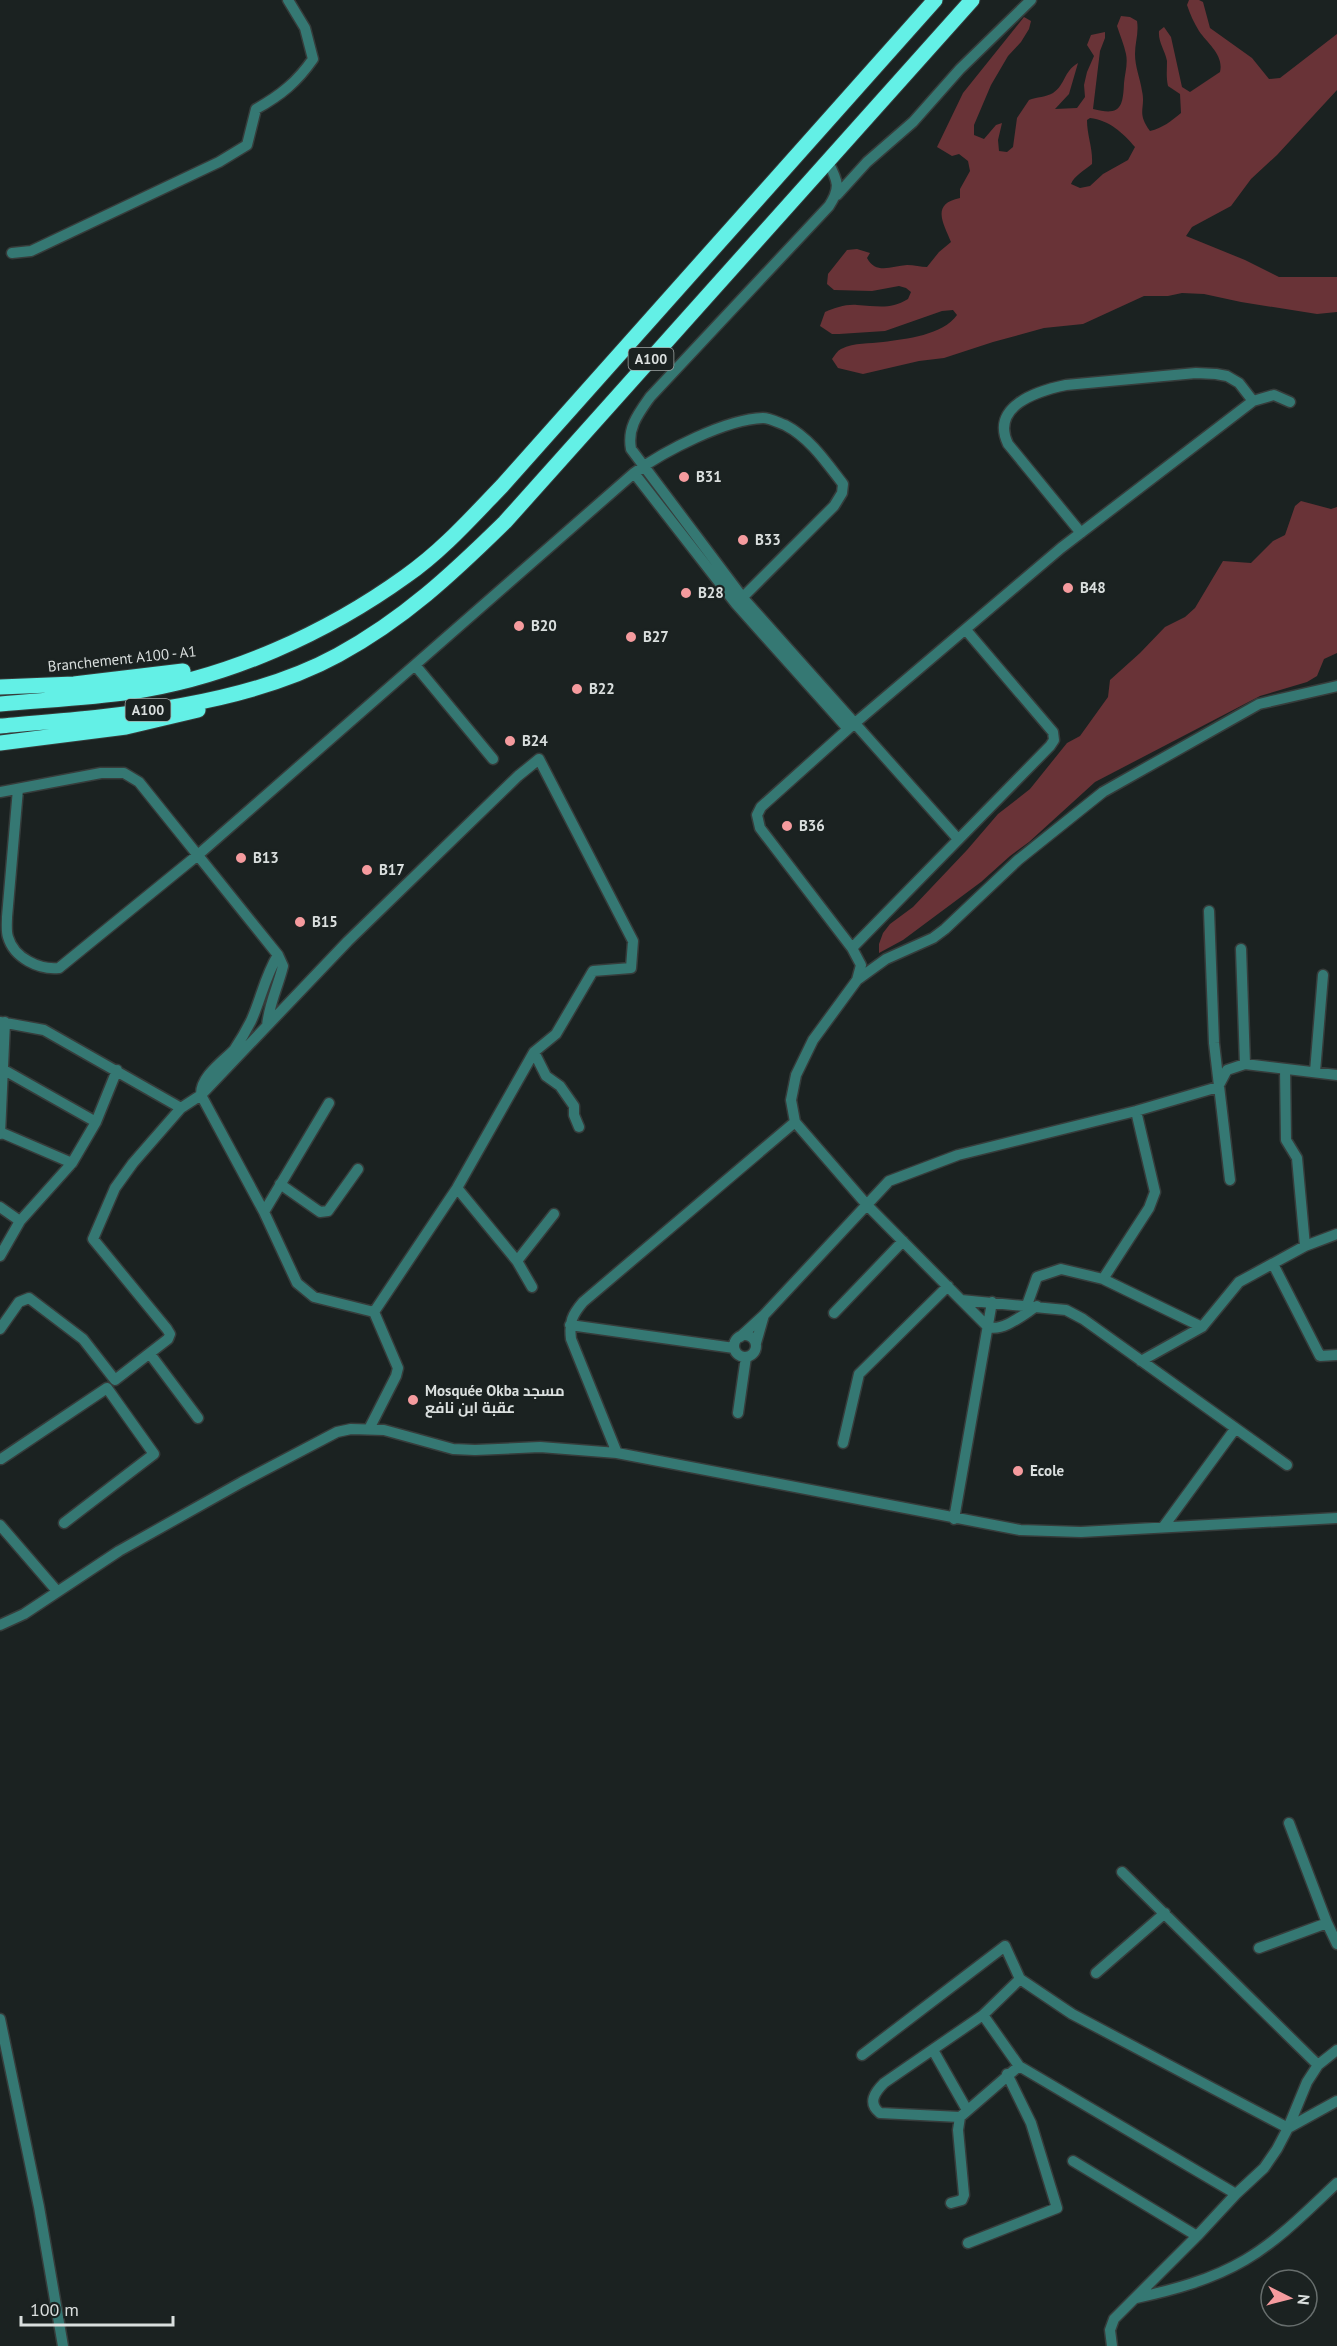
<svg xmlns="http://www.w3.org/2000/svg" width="1337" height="2346" viewBox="0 0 1337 2346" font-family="'PT Sans',Cairo,sans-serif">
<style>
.green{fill:#693337;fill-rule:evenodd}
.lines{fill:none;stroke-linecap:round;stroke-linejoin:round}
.minor-casing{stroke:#363c3b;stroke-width:13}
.highway-casing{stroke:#363c3b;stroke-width:17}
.minor{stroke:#357873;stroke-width:10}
.highway{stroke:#63f0e6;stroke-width:15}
.poi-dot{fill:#f59b9e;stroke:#1b2221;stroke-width:2}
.labels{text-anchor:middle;stroke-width:4.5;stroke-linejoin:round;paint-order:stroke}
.shield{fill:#1b2221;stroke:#a1a6a5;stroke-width:1.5}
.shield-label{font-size:14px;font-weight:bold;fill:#dadfde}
.poi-label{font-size:15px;font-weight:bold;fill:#dadfde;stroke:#1b2221;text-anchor:start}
.street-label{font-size:15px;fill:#dadfde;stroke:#1b2221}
</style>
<rect width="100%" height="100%" fill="#1b2221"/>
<path class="green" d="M1189,0H1199L1203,2L1210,28L1252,58L1269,79L1280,78L1337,34V90L1277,155L1251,179L1231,206L1192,227L1186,236L1245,260L1279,277H1337V312L1317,314L1241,302L1204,294L1182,293L1168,296H1144L1083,324L1044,328L993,342L944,358L919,361L863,374L838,368L832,359C835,355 837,351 841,349C855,342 869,344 883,342C906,339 943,335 957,315L953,310L942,311L885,331L839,334H832L820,326L825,312C835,308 846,304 857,305C877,306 890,310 908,299L911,292L906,288L899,286L872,291L834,290L827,284L828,274L847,250L857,249L870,253L867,258C876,275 892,266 907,265C914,265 921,267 927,267L939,252L951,242C944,224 930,204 960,198V189L970,171L968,161L959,154L952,156L937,147L963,93L1024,17L1031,21L1029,29L1021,42L1008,56L991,85L974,125V135L984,139L996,125L1002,123L998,140L999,151L1007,152L1013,147L1017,118L1029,100C1036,97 1047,97 1053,93C1066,84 1063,72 1078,63L1069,94L1055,109L1077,108L1085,97L1084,85L1087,72L1094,56L1087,45L1091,35L1105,32V38L1100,51L1093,109C1120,116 1123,108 1124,83C1125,73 1128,64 1126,54C1124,45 1120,35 1117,26L1121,16L1130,17L1137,21C1139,33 1135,42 1135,54C1135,67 1140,78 1142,91C1146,109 1136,112 1150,131C1163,128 1171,121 1181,113L1180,94L1168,86C1166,77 1167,70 1167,61C1165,50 1158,42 1159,31L1164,27L1171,37L1182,87L1190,92L1220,72C1224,55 1208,44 1199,31C1194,23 1190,14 1187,5ZM1090,118C1109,120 1123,133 1135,147L1128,160L1103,174L1090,186L1080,188L1071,184C1074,176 1085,170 1092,164C1093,148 1087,136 1087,120Z
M1301,501L1331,509L1337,507V653L1324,659L1317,676L1307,682L1260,696L1095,782L1029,842L1010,856L981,882L903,940L879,953V944L883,933L890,924L913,907L967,850L998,814L1030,789L1067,743L1080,736L1108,697L1110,680L1140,653L1165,627L1185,617L1195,608L1223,561L1251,563L1273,541L1285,535L1295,506Z"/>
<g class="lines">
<defs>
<path id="minor" d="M828,162C838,181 841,188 829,206L650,397C638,414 627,428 631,449L743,598L958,839
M837,195L867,162L913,122L960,69L1031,0
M12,253L31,251L219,162L247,145L256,109C281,95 297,82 313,59L305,28L288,0
M634,473L736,604L848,729
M1081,533L1008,444C990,406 1037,391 1066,385L1196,373L1216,374L1227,376L1239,383L1253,401
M415,665L493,759
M18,789L7,917C7,923 6,931 8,937C14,958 39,970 59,968L199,854L634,473C664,451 726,419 763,418C770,418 779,423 785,425C810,438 826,462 843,484L842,493L834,506L736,604
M0,792L101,773H124L139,782L278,955L283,966C278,987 269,1003 267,1026
M1209,911L1214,1043L1230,1180
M852,948L1050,746L1054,740L1053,732L966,630
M1241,949L1245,1064
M857,980L886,959L933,938L945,929L1018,860L1103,792L1259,704L1337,686
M0,1022L44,1030L181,1108
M234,1050C222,1062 200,1077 201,1095L264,1212L297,1283L314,1297L374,1312
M534,1052L546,1076L560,1086L574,1106V1115L579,1127
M234,1055V1050C240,1041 246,1031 251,1021C261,999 265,976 278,955
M1285,1069L1286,1140L1297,1158L1305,1246
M0,1070H4L96,1122
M1315,1072L1323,975
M0,1132L72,1163
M0,1134L5,1022
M280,1184L320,1212L328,1211L358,1169
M457,1188L517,1261L532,1287
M0,1207L20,1221
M264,1212L329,1103
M0,1256L20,1221L72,1163L96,1122L117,1070
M517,1261L554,1214
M1273,1264L1320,1356L1337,1355
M1103,1279L1149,1208L1155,1192L1136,1111
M961,1300L988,1327C1003,1332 1024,1314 1037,1306
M1027,1305L1037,1277L1061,1269L1103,1279L1202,1327
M834,1313L903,1241
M764,1315L889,1181L958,1155L1136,1111L1218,1087L1227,1070L1245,1064L1337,1075
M570,1325L734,1348
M0,1329L19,1302L29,1298L83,1339L115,1380L168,1339L170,1334L167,1329L93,1239L115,1188L133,1163L181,1108L201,1095L348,941L518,776L539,759L633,941L631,968L593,971L556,1034L534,1052L457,1188L374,1312
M734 1346a11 11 0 1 1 22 0a11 11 0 1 1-22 0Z
M740,1337L764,1315L756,1343
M150,1354L198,1418
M1141,1361L1202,1327L1239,1282L1305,1246L1337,1234
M738,1413L746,1357
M369,1429L396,1376L398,1368L374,1312
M843,1443L859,1374L948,1286
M617,1453L571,1339C569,1322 572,1315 583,1302L795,1122
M1,1459L107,1388L154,1454L64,1523
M1287,1465L1083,1319L1066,1310L961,1300L867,1205L795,1122L791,1100L796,1075L813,1040L857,980L861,965L852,948L760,828L757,815L761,807L848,729L1061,548L1253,401L1274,395L1290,402
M954,1519L992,1302
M0,1525L57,1591
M1164,1526L1235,1429
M0,1625L24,1614L119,1551L242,1482L337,1432L351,1429L384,1430L453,1449L475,1450L540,1447L617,1453L1020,1530L1081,1532L1337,1518
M1289,1823L1327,1923L1337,1944
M1122,1872L1318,2065
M1259,1948L1327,1923
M1096,1973L1165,1913
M0,2019L39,2207L63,2346
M933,2050L967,2110
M862,2055L1005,1946L1020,1979
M1019,2066L983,2015L1020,1979L1072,2014L1288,2128L1337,2101
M960,2117L880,2113C867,2103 875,2092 884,2083L983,2015
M1073,2161L1197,2236
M951,2203L962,2200L964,2195L958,2130L960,2117L1019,2066L1236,2194
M968,2243L1057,2208L1031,2123L1007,2074
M1136,2298C1173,2290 1211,2280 1245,2260C1279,2240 1308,2210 1337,2183
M1112,2346L1110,2330L1114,2319L1197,2236L1236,2194L1264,2168L1277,2149L1288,2128L1307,2082L1318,2065L1337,2050"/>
<path id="highway" d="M0,687L74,684L183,671
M0,704C44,700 88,698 131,692C228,678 327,633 406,576C442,551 472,517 502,486L935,0
M0,726C108,717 241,708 338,655C404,619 452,574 505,522L972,0
M0,743L126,727L198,710"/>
</defs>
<use href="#minor" class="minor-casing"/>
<use href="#highway" class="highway-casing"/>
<use href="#minor" class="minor"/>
<use href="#highway" class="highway"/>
</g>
<g class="poi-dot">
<circle cx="684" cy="477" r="6"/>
<circle cx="743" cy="540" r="6"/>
<circle cx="1068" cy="588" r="6"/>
<circle cx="686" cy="593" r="6"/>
<circle cx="519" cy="626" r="6"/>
<circle cx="631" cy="637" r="6"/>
<circle cx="577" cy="689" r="6"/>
<circle cx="510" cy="741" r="6"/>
<circle cx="787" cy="826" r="6"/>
<circle cx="241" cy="858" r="6"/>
<circle cx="367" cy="870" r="6"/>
<circle cx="300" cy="922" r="6"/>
<circle cx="413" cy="1400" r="6"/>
<circle cx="1018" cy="1471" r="6"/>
</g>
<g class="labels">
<g class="shield">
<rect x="628.5" y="348" width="45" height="22" rx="4.5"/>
<rect x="125.5" y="699" width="45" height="22" rx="4.5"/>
</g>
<g class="shield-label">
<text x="651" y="364">A100</text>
<text x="148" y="715">A100</text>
</g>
<g class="poi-label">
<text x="696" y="482">B31</text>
<text x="755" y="545">B33</text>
<text x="1080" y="593">B48</text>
<text x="698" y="598">B28</text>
<text x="531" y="631">B20</text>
<text x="643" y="642">B27</text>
<text x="589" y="694">B22</text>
<text x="522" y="746">B24</text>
<text x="799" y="831">B36</text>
<text x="253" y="863">B13</text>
<text x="379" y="875">B17</text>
<text x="312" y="927">B15</text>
<text x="425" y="1396">Mosquée Okba مسجد<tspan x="425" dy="17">عقبة ابن نافع</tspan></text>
<text x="1030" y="1476">Ecole</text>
</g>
<g class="street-label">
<text transform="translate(122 659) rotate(-6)" y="5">Branchement A100 - A1</text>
</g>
</g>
<g transform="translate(1289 2298) rotate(96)"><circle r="28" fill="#1b2221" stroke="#676e6d" stroke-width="1.5"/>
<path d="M0-4.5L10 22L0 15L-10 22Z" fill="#f59b9e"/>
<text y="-9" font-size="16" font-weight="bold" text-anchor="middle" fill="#dadfde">N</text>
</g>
<path d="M21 2316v9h152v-9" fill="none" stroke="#dadfde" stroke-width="3"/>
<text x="30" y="2316" font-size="18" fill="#dadfde" stroke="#1b2221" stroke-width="4.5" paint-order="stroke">100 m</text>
</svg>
